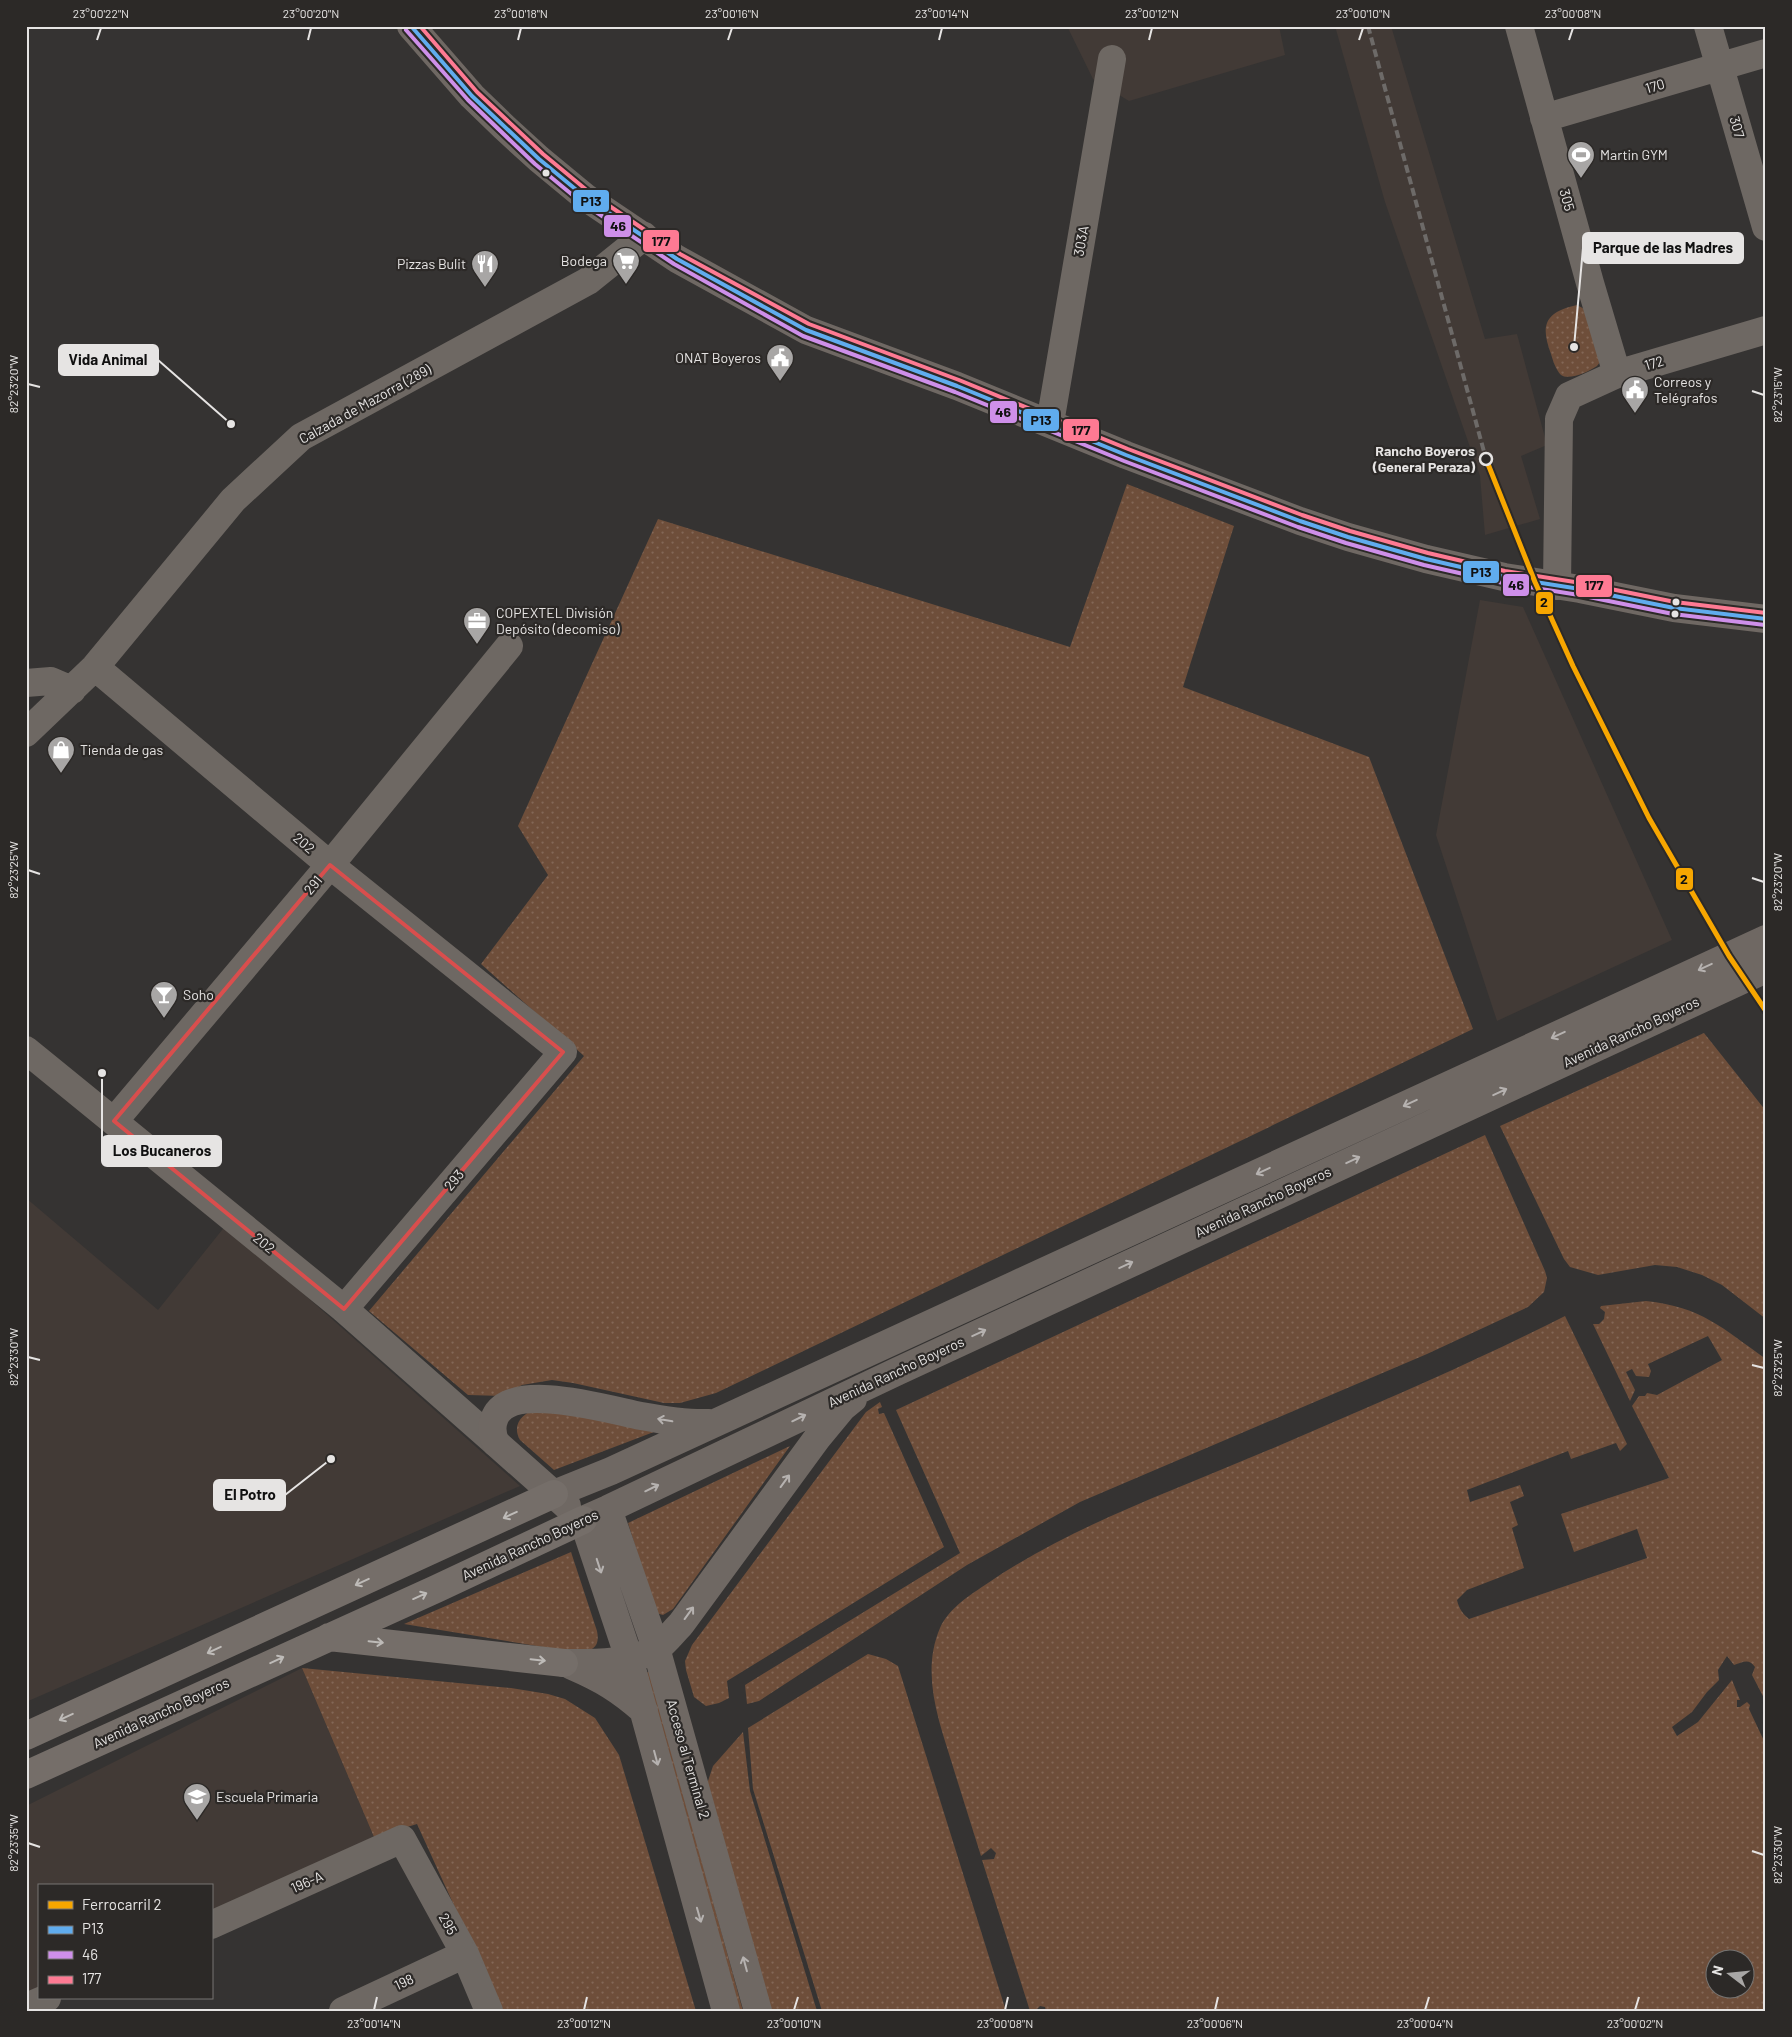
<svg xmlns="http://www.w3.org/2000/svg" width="1792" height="2037" viewBox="0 0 1792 2037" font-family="Barlow,sans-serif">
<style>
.built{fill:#423a36}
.grass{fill:url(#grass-dots);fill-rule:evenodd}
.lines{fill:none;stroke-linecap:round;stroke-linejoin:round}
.minor{stroke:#6e6863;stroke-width:28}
.major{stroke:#6f6863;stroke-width:28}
.highway{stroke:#756e69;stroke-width:28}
.rail{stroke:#6d6a68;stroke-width:4;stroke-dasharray:8 4;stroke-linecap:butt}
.bus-1-casing{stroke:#2c2927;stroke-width:8}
.bus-2-casing{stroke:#2c2927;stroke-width:8}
.bus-3-casing{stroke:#2c2927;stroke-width:8}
.bus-1{stroke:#60acee;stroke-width:4}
.bus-2{stroke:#ce8fe9;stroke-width:4}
.bus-3{stroke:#fe7a93;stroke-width:4}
.rail-1-casing{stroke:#2c2927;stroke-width:9}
.rail-1{stroke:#f7a600;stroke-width:5}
.oneway{stroke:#b6b2b0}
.oneway2{stroke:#bebbb8}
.marked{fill:none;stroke:#d94e4d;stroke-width:4;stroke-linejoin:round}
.ticks{fill:none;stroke:#e6e4e3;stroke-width:2}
.bus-dot{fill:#e6e4e3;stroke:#2c2927;stroke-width:2}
.stop-dot{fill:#2c2927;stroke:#e6e4e3;stroke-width:2.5}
.labels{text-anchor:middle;stroke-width:4.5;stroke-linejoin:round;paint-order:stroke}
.street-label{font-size:14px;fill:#e6e4e3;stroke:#2c2927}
.poi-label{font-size:14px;fill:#e6e4e3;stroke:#2c2927;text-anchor:start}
.stop-label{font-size:14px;font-weight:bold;fill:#e6e4e3;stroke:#2c2927;text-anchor:end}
.leader{fill:none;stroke:#e6e4e3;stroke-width:2}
.callout-dot{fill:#e6e4e3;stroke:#2c2927;stroke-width:2}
.callout{fill:#e6e4e3;stroke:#e6e4e3;stroke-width:2}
.callout-label{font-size:15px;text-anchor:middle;font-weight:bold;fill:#111}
.line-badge{stroke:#2c2927;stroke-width:2}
.pale-badge-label{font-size:14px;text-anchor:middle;font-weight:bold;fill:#111}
.neatline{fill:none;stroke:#e6e4e3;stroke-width:2}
.ticks-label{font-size:12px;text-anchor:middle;fill:#e6e4e3}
</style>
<defs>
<pattern id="grass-dots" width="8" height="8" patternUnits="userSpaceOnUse" patternTransform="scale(1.25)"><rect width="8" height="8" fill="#6e4e3a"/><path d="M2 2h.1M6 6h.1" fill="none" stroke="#836756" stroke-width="1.8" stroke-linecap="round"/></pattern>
</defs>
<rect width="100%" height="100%" fill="#353332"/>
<path class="built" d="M1067,26H1279L1285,55L1129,101L1093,79Z
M1335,26H1391L1485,339L1517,334L1547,445L1521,456L1540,519L1485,535L1480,476L1385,202Z
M1480,600L1523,607L1672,940L1497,1021L1436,835Z
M26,1198L158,1310L226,1225L520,1486L26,1702Z
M302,1668L374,1837L211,1911V1886H39V1989L26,1995V1806Z"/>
<path class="grass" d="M1577,305L1588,311L1603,356C1601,359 1600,363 1597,366C1590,371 1569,381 1561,375C1556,370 1553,361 1551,354C1540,325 1545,312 1577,305Z
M1127,484L1234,526L1183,687L1369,757L1473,1029L716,1393L680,1403H664L573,1383L552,1380L522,1385L503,1396L468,1395L369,1311L584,1056L481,964L548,875L518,826L658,519L1070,647Z
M1704,1033L1766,1111V1319L1722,1285L1702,1275L1677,1267L1655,1265L1598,1275L1570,1267L1564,1259L1500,1126Z
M1485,1135L1545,1271L1547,1278L1544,1292L1528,1307L1427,1354L1080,1502L967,1565L759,1701L747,1704L745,1685L960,1553L896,1410Z
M1646,1301C1702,1307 1722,1328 1766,1359V1702L1752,1675L1755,1667C1749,1658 1743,1662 1734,1665L1727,1656L1718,1670L1719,1680L1707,1692L1692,1712L1672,1727L1677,1736L1698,1722L1732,1680L1740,1700H1737V1707H1740L1747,1702L1750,1705L1749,1709L1766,1745V2011H1046L1045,2007L1040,2006L1035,2011H1030L982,1860L994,1859L996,1853L991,1848L981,1856C972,1827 963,1799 954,1770C940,1724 920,1675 940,1628C949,1608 970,1595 988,1583C1045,1544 1109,1516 1172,1490C1225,1468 1277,1447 1329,1424C1409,1390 1488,1355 1565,1316L1627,1444L1620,1451L1616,1443L1571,1459L1568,1451L1467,1490L1470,1502L1520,1485L1524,1496L1510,1502L1518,1525L1512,1528L1524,1568L1467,1590L1457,1600C1459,1609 1463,1614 1469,1619L1647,1558L1637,1529L1574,1552L1561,1514L1669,1478L1632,1406L1639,1396H1645L1647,1393L1657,1395L1722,1360L1708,1336L1648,1364L1651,1371L1649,1377L1636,1376L1632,1369L1626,1372L1635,1390L1630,1401L1593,1324H1599L1604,1319L1605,1312L1600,1308L1601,1306ZM1714,1960H1744V1990H1714Z
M880,1402L882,1407L878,1409L879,1414L884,1413L944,1547L727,1681L729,1698L719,1703L706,1706L694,1697L686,1670L685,1661L692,1645L866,1412Z
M538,1408L659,1430L554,1470L520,1440C511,1424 523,1413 538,1408Z
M790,1446L673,1609L663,1615L656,1613L628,1523Z
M571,1552L597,1631C600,1646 594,1650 579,1653L404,1624Z
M868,1654L886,1659L898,1666L1006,2011H822L753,1789L748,1728Z
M302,1668L511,1688L548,1694L565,1699L595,1718L619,1755L696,2011H502L417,1824L374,1837Z
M650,1671L743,2011H739L644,1674Z
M743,1732L750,1791L817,2011H767L707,1784L713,1766Z"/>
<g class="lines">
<path class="minor" d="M1519,26L1590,283L1617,374
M1708,26L1766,227
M1544,118L1766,53
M1050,423L1112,59
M1557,586L1559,419L1569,396L1617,374L1766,330
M95,667L330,865L563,1052L344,1309
M26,683L51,681L72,690
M26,733L95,667L233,500L301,437L588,281L644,236
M26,1050L344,1309L496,1443
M114,1121L330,865L509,646
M211,1925L402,1839L465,1954L489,2011
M26,2007L47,1998
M343,2011L465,1954"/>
<path class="major" d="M411,26L472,96L504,127L539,159L585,197L677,259L806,330L957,386L1126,455L1300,521L1348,537L1426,559L1504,577L1580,589L1674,608L1766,619
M554,1494L611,1471L1766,939
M567,1506L496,1443C492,1435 491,1426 495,1417C511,1380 610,1410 641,1416C663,1420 686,1424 709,1423
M608,1509L656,1648L758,2011
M583,1520L608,1509L896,1372L1766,969
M583,1520L629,1658L726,2011
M564,1663C594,1663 629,1664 656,1649C665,1643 673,1632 681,1624L818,1437L842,1408L853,1399
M572,1666C602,1679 619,1689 644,1711"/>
<path class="highway" d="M329,1637L564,1663
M26,1736L554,1494
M26,1775L436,1589L583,1520"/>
<path class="rail" d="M1368,26L1486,459"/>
<defs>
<path id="bus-1" d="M411,26L472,96L539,159L585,197L677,259L806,330L957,386L1126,455L1300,521L1348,537L1426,559L1504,577L1580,589L1674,608L1766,619"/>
<path id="bus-2" d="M406,30L468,100L535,164L581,202L674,264L803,336L955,392L1124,461L1298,527L1346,543L1424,565L1503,583L1579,595L1673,614L1765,625"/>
<path id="bus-3" d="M420,26L477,92L543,154L589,192L680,254L809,324L959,380L1128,449L1302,515L1350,531L1428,553L1505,571L1581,583L1675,602L1766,613"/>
</defs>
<use href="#bus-1" class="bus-1-casing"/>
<use href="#bus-2" class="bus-2-casing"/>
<use href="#bus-3" class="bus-3-casing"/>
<use href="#bus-1" class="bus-1"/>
<use href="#bus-2" class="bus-2"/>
<use href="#bus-3" class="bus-3"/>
<defs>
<path id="rail-1" d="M1486,459L1535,582L1573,666L1649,818L1729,956L1766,1011"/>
</defs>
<use href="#rail-1" class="rail-1-casing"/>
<use href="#rail-1" class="rail-1"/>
</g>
<defs><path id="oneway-shaft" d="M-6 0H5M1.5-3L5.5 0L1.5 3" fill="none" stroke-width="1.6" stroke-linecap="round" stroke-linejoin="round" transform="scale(1.25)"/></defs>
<g class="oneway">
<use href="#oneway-shaft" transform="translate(1705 967) rotate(155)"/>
<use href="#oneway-shaft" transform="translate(1558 1035) rotate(155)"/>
<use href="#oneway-shaft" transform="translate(1500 1092) rotate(-25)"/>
<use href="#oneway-shaft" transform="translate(1410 1103) rotate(155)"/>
<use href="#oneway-shaft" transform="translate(1353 1160) rotate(-25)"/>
<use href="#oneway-shaft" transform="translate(1263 1171) rotate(155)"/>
<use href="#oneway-shaft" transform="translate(1126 1265) rotate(-25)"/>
<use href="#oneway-shaft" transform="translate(979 1333) rotate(-25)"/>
<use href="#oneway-shaft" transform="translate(799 1418) rotate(-26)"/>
<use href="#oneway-shaft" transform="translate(665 1420) rotate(-170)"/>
<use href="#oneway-shaft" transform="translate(785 1481) rotate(-54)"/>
<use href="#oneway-shaft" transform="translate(652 1488) rotate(-26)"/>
<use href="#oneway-shaft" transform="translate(599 1566) rotate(72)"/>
<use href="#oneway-shaft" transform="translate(689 1613) rotate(-54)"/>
<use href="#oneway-shaft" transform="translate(656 1758) rotate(75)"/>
<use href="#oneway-shaft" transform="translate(699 1915) rotate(74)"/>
<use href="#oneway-shaft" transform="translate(745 1964) rotate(-105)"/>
</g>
<g class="oneway2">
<use href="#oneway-shaft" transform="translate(510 1515) rotate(155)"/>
<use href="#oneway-shaft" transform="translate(362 1582) rotate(155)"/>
<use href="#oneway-shaft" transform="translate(420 1596) rotate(-24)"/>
<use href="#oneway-shaft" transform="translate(376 1642) rotate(6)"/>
<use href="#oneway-shaft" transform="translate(214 1650) rotate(155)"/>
<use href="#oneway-shaft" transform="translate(277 1660) rotate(-25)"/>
<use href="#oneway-shaft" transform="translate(538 1660) rotate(6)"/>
<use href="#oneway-shaft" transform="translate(66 1717) rotate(155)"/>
</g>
<path class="marked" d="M330,865L563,1052L344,1309L114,1121Z"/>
<path class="ticks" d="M97,40L101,28M308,40L311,28M518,40L521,28M728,40L732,28M939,40L942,28M1149,40L1152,28M1359,40L1363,28M1569,40L1573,28M28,384L40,387M1752,391L1764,395M28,870L40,874M1752,878L1764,882M28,1357L40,1360M1752,1365L1764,1368M28,1843L40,1847M1752,1851L1764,1855M374,2010L377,1997M584,2010L587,1997M794,2010L798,1997M1005,2010L1008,1997M1215,2010L1218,1997M1425,2010L1429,1997M1635,2010L1639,1997"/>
<defs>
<symbol id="stadium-pin" viewBox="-11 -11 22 30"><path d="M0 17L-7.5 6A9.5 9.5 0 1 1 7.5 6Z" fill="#a8a6a5" stroke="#2c2927"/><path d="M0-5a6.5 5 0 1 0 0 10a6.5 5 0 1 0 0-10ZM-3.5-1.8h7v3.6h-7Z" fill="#fff"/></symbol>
<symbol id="supermarket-pin" viewBox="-11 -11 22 30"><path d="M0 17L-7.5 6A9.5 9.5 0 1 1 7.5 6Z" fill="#a8a6a5" stroke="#2c2927"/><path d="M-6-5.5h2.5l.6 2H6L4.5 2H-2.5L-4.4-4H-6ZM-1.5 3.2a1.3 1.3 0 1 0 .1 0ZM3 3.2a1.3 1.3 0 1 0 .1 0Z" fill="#fff"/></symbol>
<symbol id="restaurant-pin" viewBox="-11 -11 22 30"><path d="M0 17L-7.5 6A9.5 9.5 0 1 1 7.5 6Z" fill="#a8a6a5" stroke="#2c2927"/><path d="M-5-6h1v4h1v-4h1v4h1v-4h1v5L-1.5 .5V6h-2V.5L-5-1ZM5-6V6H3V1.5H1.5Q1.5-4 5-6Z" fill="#fff"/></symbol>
<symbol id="civic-pin" viewBox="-11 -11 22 30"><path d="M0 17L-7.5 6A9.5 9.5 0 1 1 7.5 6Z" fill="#a8a6a5" stroke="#2c2927"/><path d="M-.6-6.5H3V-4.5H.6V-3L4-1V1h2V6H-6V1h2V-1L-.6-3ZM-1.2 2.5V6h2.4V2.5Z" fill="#fff"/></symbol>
<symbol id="office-pin" viewBox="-11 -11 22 30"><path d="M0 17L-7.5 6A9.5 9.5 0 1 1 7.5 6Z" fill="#a8a6a5" stroke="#2c2927"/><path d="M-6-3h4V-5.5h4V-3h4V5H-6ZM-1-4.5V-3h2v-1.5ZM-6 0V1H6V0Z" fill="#fff"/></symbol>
<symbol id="shop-pin" viewBox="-11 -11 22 30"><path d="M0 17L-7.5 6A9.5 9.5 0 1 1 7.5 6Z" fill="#a8a6a5" stroke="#2c2927"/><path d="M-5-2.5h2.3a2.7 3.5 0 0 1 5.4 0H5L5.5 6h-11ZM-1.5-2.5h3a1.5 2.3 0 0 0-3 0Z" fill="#fff"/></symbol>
<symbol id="bar-pin" viewBox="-11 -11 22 30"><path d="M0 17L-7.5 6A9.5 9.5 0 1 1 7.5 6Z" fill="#a8a6a5" stroke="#2c2927"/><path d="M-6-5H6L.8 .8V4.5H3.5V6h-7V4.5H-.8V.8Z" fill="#fff"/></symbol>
<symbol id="school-pin" viewBox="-11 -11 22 30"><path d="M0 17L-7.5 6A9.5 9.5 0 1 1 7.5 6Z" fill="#a8a6a5" stroke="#2c2927"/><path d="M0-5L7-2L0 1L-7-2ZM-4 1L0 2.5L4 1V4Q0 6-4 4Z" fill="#fff"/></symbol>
</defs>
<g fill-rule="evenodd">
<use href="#stadium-pin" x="1565" y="139" width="32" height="43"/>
<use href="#supermarket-pin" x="610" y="245" width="32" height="43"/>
<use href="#restaurant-pin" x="469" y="248" width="32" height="43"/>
<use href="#civic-pin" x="764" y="342" width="32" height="43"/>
<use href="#civic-pin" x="1619" y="374" width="32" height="43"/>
<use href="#office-pin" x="461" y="605" width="32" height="43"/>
<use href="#shop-pin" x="45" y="734" width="32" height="43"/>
<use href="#bar-pin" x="148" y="979" width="32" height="43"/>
<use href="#school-pin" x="181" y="1781" width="32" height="43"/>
</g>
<g class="bus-dot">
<circle cx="546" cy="173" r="4.5"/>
<circle cx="1676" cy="602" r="4.5"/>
<circle cx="1675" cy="614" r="4.5"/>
</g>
<circle class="stop-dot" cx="1486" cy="459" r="6"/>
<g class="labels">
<g class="street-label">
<text transform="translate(1655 86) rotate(-16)" y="5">170</text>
<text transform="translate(1737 127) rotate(74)" y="5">307</text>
<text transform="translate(1567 200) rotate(75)" y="5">305</text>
<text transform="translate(1081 241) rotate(-80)" y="5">303A</text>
<text transform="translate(1654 363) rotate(-17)" y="5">172</text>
<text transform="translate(365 404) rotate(-29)" y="5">Calzada de Mazorra (289)</text>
<text transform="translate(304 843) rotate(40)" y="5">202</text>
<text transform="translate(313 885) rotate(-50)" y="5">291</text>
<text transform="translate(1631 1032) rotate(-25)" y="5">Avenida Rancho Boyeros</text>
<text transform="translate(454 1180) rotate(-50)" y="5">293</text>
<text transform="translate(1263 1202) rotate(-25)" y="5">Avenida Rancho Boyeros</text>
<text transform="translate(264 1243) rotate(39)" y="5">202</text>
<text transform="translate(896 1372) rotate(-25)" y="5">Avenida Rancho Boyeros</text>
<text transform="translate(530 1545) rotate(-25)" y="5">Avenida Rancho Boyeros</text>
<text transform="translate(161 1713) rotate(-25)" y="5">Avenida Rancho Boyeros</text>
<text transform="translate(688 1759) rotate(74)" y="5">Acceso al Terminal 2</text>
<text transform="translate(307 1882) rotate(-24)" y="5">196-A</text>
<text transform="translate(448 1924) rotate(61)" y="5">295</text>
<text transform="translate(404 1982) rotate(-25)" y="5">198</text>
</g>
<g class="poi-label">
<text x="1600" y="160">Martin GYM</text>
<text x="607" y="266" text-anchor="end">Bodega</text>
<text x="466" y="269" text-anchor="end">Pizzas Bulit</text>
<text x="761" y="363" text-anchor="end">ONAT Boyeros</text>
<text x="1654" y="387">Correos y<tspan x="1654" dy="16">Telégrafos</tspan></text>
<text x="496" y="618">COPEXTEL División<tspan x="496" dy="16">Depósito (decomiso)</tspan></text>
<text x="80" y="755">Tienda de gas</text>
<text x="183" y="1000">Soho</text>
<text x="216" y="1802">Escuela Primaria</text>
</g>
<g class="stop-label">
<text x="1475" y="456">Rancho Boyeros<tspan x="1475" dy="16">(General Peraza)</tspan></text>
</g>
</g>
<path class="leader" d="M1574 347L1583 248M231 424L158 360M102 1073L102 1151M331 1459L285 1495"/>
<g class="callout-dot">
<circle cx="1574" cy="347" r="5"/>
<circle cx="231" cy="424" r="5"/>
<circle cx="102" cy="1073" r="5"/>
<circle cx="331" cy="1459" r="5"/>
</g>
<g class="callout">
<rect x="1583" y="233" width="160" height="30" rx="5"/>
<rect x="59" y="345" width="99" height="30" rx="5"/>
<rect x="102" y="1136" width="119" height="30" rx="5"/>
<rect x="214" y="1480" width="71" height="30" rx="5"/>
</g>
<g class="callout-label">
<text x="1663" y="253">Parque de las Madres</text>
<text x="108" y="365">Vida Animal</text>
<text x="162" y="1156">Los Bucaneros</text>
<text x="250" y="1500">El Potro</text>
</g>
<g class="line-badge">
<rect x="572" y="189" width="38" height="24" rx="5" fill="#60acee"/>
<rect x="603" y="214" width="29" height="24" rx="5" fill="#ce8fe9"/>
<rect x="642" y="229" width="38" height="24" rx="5" fill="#fe7a93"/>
<rect x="989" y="400" width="29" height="24" rx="5" fill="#ce8fe9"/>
<rect x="1022" y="408" width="38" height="24" rx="5" fill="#60acee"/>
<rect x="1062" y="418" width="38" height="24" rx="5" fill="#fe7a93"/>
<rect x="1462" y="560" width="38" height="24" rx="5" fill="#60acee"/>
<rect x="1502" y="573" width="28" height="24" rx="5" fill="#ce8fe9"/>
<rect x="1575" y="574" width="38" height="24" rx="5" fill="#fe7a93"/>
<rect x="1535" y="591" width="19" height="24" rx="5" fill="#f7a600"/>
<rect x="1675" y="867" width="19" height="24" rx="5" fill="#f7a600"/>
</g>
<g class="pale-badge-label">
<text x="591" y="206">P13</text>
<text x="618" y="231">46</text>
<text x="661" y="246">177</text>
<text x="1003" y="417">46</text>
<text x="1041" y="425">P13</text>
<text x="1081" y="435">177</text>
<text x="1481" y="577">P13</text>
<text x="1516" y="590">46</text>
<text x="1594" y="590">177</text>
<text x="1544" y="607">2</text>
<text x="1684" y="884">2</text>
</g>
<rect width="1792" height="2037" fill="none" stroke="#2c2927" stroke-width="55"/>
<rect x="38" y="1884" width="175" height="115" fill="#2c2927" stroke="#767472"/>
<rect x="48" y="1901" width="25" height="8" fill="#f7a600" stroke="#767472"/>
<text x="82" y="1910" font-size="15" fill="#e6e4e3">Ferrocarril 2</text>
<rect x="48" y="1926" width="25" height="8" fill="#60acee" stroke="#767472"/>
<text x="82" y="1934" font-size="15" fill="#e6e4e3">P13</text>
<rect x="48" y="1951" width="25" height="8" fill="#ce8fe9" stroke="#767472"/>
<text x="82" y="1960" font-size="15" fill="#e6e4e3">46</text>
<rect x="48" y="1976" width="25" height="8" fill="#fe7a93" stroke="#767472"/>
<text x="82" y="1984" font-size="15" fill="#e6e4e3">177</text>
<g transform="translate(1730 1974) rotate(286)"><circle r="24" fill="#2c2927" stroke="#767472"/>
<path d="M0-4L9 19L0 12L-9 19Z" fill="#a8a6a5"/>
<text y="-8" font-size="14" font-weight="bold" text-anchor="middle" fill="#e6e4e3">N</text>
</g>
<rect x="28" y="28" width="1736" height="1982" class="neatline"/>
<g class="ticks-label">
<text x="101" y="18">23°00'22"N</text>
<text x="311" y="18">23°00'20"N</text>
<text x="521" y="18">23°00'18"N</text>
<text x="732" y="18">23°00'16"N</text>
<text x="942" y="18">23°00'14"N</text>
<text x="1152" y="18">23°00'12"N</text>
<text x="1363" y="18">23°00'10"N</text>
<text x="1573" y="18">23°00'08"N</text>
<text transform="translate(14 384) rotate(-90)" y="4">82°23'20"W</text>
<text transform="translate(1778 395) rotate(-90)" y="4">82°23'15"W</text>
<text transform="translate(14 870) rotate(-90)" y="4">82°23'25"W</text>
<text transform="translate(1778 882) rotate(-90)" y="4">82°23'20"W</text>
<text transform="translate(14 1357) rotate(-90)" y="4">82°23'30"W</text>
<text transform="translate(1778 1368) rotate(-90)" y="4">82°23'25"W</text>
<text transform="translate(14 1843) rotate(-90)" y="4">82°23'35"W</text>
<text transform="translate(1778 1855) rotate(-90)" y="4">82°23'30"W</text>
<text x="374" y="2028">23°00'14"N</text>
<text x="584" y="2028">23°00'12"N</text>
<text x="794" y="2028">23°00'10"N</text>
<text x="1005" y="2028">23°00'08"N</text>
<text x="1215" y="2028">23°00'06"N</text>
<text x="1425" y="2028">23°00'04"N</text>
<text x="1635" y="2028">23°00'02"N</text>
</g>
</svg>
